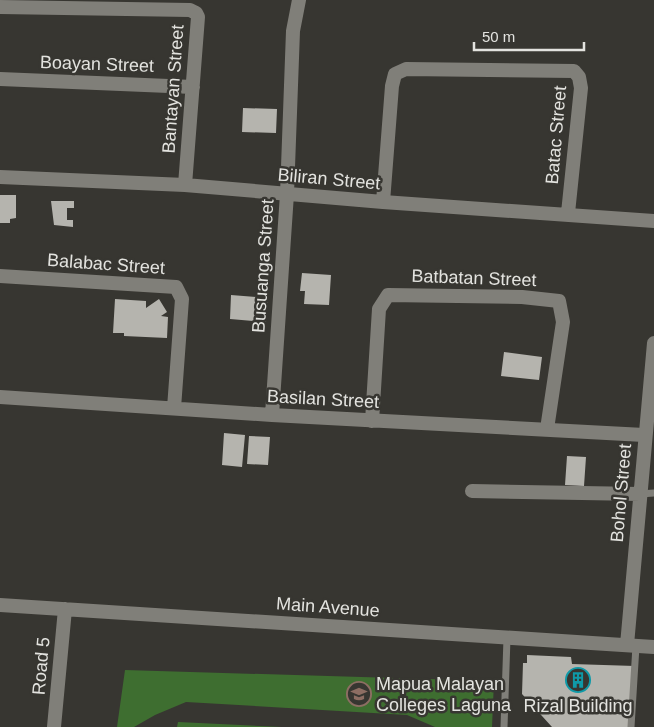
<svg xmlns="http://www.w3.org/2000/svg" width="654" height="727" viewBox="0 0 654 727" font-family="Helvetica,sans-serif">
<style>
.green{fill:#3e6e30}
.building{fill:#b5b4ae}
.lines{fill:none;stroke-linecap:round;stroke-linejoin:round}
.lane{stroke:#807f79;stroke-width:7}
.street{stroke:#807f79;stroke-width:14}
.labels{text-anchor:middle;stroke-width:5;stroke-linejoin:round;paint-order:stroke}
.street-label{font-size:18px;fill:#e3e3df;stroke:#373631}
.poi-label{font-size:18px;fill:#e3e3df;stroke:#373631;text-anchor:start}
</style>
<rect width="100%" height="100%" fill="#373631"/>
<path class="green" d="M125,670L494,681L492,727H435L407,715L186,702L155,715L134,727H117Z
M178,722L282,727H177Z"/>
<path class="building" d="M243,108L277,109L276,133L242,132Z
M0,195H16V218L10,219V223H0Z
M51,201H74V208H67V220H73V227L54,225Z
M302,273L331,275L329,305L304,304L305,291H300Z
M231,295L268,298L266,322L230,319Z
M115,299L146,301V308L159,299L167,312L161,316L168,317L167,338L124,336V333H113Z
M504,352L542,357L539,380L501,376Z
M224,433L245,435L242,467L222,465Z
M249,436L270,437L268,465L247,464Z
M567,456L586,457L584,486L565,485Z
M527,655L571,657L572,664L635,666L629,727H552L522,694L523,663H527Z"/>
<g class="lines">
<path class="lane" d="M640,494L654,493
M504,727L507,638
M631,727L636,646"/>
<path class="street" d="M0,7L190,10L196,13L198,17L185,185
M0,79L193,87
M0,177L185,185L383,202L654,221
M383,202L392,86L395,74L406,69L574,71L579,77L581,88L568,213
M0,276L176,287L182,299L174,408
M0,397L272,415L644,435
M272,415L287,194L293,31L299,0
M372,421L379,309L388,295L522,297L559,301L563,322L547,429
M472,491L640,494
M0,605L654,647
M627,645L654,343
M54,727L65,609"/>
</g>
<defs>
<symbol id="building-ring" viewBox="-11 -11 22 22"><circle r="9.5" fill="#373631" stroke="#0f9aa8" stroke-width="1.5"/><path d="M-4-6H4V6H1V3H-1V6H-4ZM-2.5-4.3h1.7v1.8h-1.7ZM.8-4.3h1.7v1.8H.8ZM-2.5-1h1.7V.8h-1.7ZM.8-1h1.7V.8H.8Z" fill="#0f9aa8"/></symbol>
<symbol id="university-ring" viewBox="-11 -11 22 22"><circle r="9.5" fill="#373631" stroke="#8d6e63" stroke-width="1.5"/><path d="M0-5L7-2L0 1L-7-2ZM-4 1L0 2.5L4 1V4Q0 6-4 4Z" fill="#8d6e63"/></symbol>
</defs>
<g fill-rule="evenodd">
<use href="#building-ring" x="564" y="666" width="28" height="28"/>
<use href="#university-ring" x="345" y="680" width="28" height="28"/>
</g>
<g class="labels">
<g class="street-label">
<text transform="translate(97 64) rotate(2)" y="6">Boayan Street</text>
<text transform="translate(173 89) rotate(-86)" y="6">Bantayan Street</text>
<text transform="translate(556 135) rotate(-85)" y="6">Batac Street</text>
<text transform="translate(329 179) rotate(5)" y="6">Biliran Street</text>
<text transform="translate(106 264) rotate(4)" y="6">Balabac Street</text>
<text transform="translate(263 266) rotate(-86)" y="6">Busuanga Street</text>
<text transform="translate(474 278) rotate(2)" y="6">Batbatan Street</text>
<text transform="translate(323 399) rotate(3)" y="6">Basilan Street</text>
<text transform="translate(621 493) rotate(-85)" y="6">Bohol Street</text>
<text transform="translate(328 607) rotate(4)" y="6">Main Avenue</text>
<text transform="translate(41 666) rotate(-85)" y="6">Road 5</text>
</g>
<g class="poi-label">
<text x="376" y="690">Mapua Malayan<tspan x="376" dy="21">Colleges Laguna</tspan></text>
<text x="578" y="712" text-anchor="middle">Rizal Building</text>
</g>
</g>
<path d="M474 42v8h110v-8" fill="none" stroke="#e3e3df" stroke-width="2.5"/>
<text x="482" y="42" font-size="15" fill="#e3e3df" stroke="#373631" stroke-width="4" paint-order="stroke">50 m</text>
</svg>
